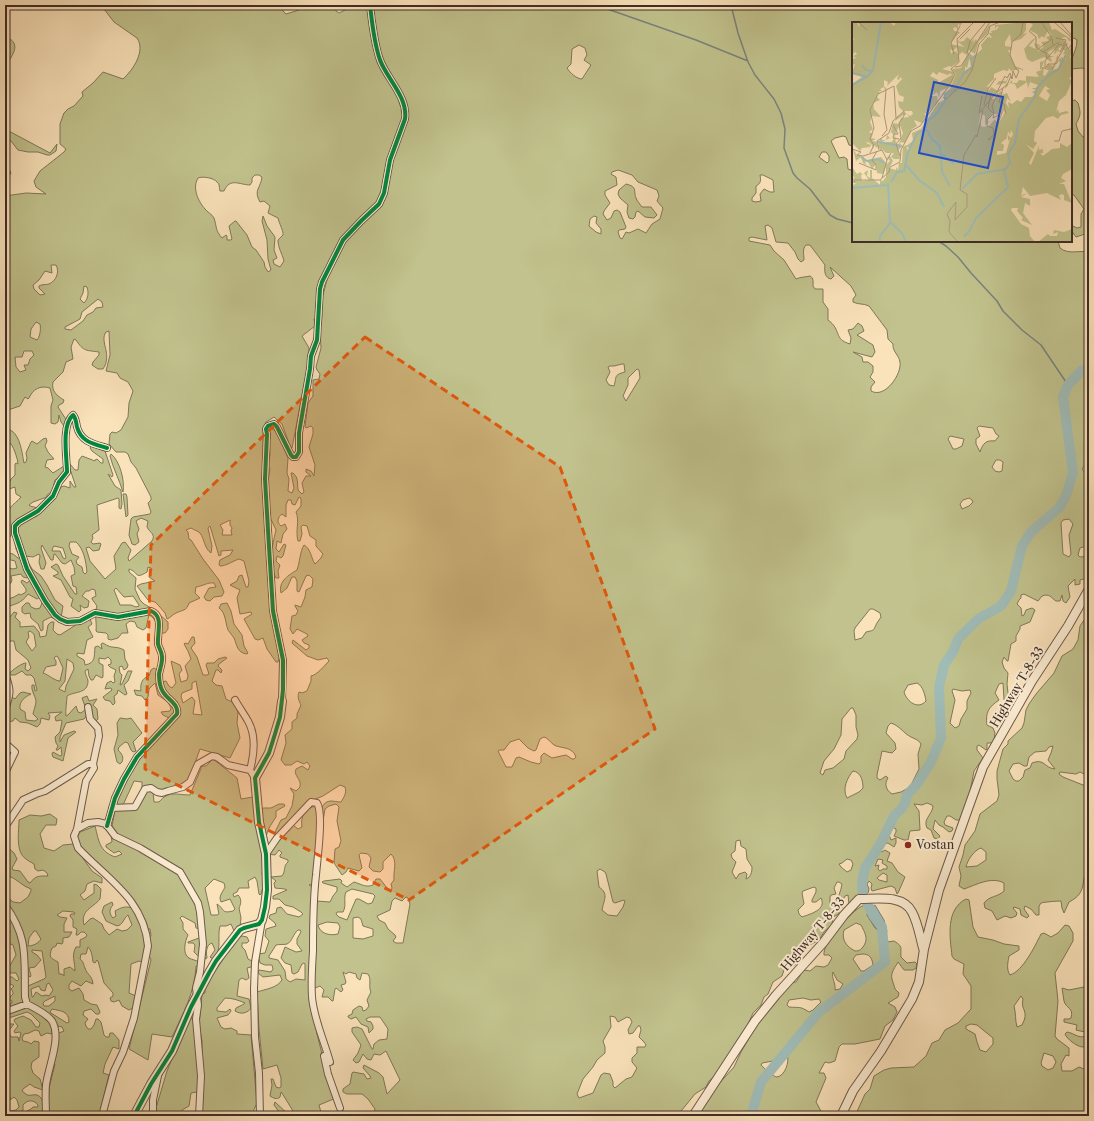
<svg xmlns="http://www.w3.org/2000/svg" width="1094" height="1121" viewBox="0 0 1094 1121" font-family="'Libre Caslon Text',serif">
<style>
.green{fill:#c1c28d;stroke:#80785a;fill-rule:evenodd}
.water{fill:#a0bcb7;stroke:#79837d}
.lines{fill:none;stroke-linecap:round;stroke-linejoin:round}
.stream{stroke:#79837d;stroke-width:1.5}
.river{stroke:#a0bcb7;stroke-width:10}
.minor-casing{stroke:#6d5a4c;stroke-width:8}
.tertiary-casing{stroke:#6d5a4c;stroke-width:10}
.minor{stroke:#fcecd2;stroke-width:6}
.tertiary{stroke:#fcecd2;stroke-width:8}
.cycleway-casing{stroke:#fcecd2;stroke-width:6}
.cycleway{stroke:#00873e;stroke-width:4}
.marked{fill:#e0570d;fill-opacity:0.2;stroke:#e0570d;stroke-width:3;stroke-dasharray:8 5;stroke-linejoin:round}
.poi-dot{fill:#8f2418;stroke:#fcecd2;stroke-width:1.5}
.labels{text-anchor:middle;stroke-width:4;stroke-linejoin:round;paint-order:stroke}
.street-label{font-size:12px;fill:#3e2d27;stroke:#fcecd2}
.poi-label{font-size:12px;fill:#3e2d27;stroke:#fcecd2;text-anchor:start}
.inset-river{fill:none;stroke:#a0bcb7;stroke-width:2}
.inset-road{fill:none;stroke:#af9a7f;stroke-width:1}
.view{fill:#1d4ed8;fill-opacity:0.15;stroke:#1d4ed8;stroke-width:2}
.inset-edge{fill:none;stroke:#3e2d27;stroke-width:2}
</style>
<rect width="100%" height="100%" fill="#fae2ba"/>
<filter id="stains"><feTurbulence type="fractalNoise" baseFrequency=".005" numOctaves="4"/><feColorMatrix values="0 0 0 0 .2 0 0 0 0 .09 0 0 0 0 .02 0 0 0 .5 -.17"/></filter>
<radialGradient id="worn" r=".72"><stop offset=".6" stop-color="#630" stop-opacity="0"/><stop offset="1" stop-color="#630" stop-opacity=".3"/></radialGradient>
<path class="green" d="M95,5H282L283,11L286,14L296,11L309,5H335L336,11L339,13L345,10L350,5H1089V71L1082,68L1071,69C1071,66 1070,62 1072,59C1074,52 1077,48 1077,40L1074,38L1071,39V23H853V146L849,145L846,137L843,136L835,138L831,141L839,158L844,157L847,159L848,169L851,170L853,175V241H1058L1060,248C1069,255 1078,250 1089,252V471L1084,466L1082,469L1089,477L1087,481L1089,482V493L1085,505L1086,510L1089,512V541L1087,538L1086,546L1080,548L1078,555L1080,557L1089,556V574L1084,579L1080,580V584L1075,585V579L1068,586L1070,597L1066,603L1063,601L1062,595L1060,601H1056C1051,598 1050,593 1042,596L1038,601L1024,594L1021,595V598L1019,600L1017,604L1021,608L1022,616L1024,615L1026,610L1032,608L1035,610L1030,622L1020,626V629L1016,636V641L1011,644L1008,661H1007L1004,657L1002,662L1004,668L1008,673L1007,684L1008,693L1010,694L1012,697L1004,700L1003,683L999,684L995,693L999,700C989,707 985,712 987,725L993,728L995,733L994,740L991,743H987V749L986,750L979,745L977,746V750L983,758L974,771L969,797L960,820H956L950,816H947L944,822L945,825L953,828L952,831L949,832L943,827L939,825L935,820L933,829L940,836L938,839L934,838L931,830L927,828C923,819 931,816 933,807L932,805L927,803L922,805L914,804L919,811L920,830L910,831L908,840H904L894,836L896,832V829L892,827L889,828V835L891,840L896,838V843L894,847L888,843L882,844L879,848L882,852L885,850L890,853L887,861L892,863L898,872L905,877L898,893L897,894L895,888L891,886L872,891L871,888L872,884L869,881L867,884L869,889L868,893H865L849,904L848,895L845,896L843,900V907H839V914L833,917L832,925L824,932L819,940L800,950L795,965L784,970L782,976L773,982L768,994L764,997L761,1005L753,1013L744,1033L716,1075L709,1081L706,1087L695,1094L677,1116H371L374,1114L375,1109L368,1099L362,1094H347L343,1092V1089L350,1084L352,1073L353,1072L364,1074L367,1079L371,1078L370,1076L363,1068L364,1065L379,1073L383,1077L387,1094L400,1080L386,1051L380,1055L374,1054L371,1060L367,1059L363,1054L359,1062L356,1063L353,1060L358,1053L361,1045L352,1032V1028L357,1027L362,1029L372,1049H373L374,1044L379,1040L387,1039L388,1029L380,1017H370L366,1019L367,1021L371,1022L373,1026V1029L369,1033L368,1027L361,1024L356,1017L351,1019L348,1017V1016L352,1014L353,1010L359,1006L362,1007L363,1011L366,1010L369,1006L367,1000L371,992C368,986 372,980 368,974L362,973L360,980L357,978L356,974L349,972L346,974L343,972L346,982L345,984L341,985L343,990L341,992L336,988L335,989L333,1001H332L328,997H322L324,990L320,986L315,988L314,987L310,996L317,1034L325,1066L336,1098L319,1105L322,1116H282L274,1105L275,1102L289,1115L292,1114L293,1111L282,1093L281,1092L280,1097C277,1100 273,1098 270,1096L272,1085L271,1079H273L276,1087L279,1088L281,1087V1078L277,1065L263,1069L259,1029L257,992C266,989 277,988 282,980L280,975L263,977L258,973L259,970L271,972L273,969L272,965H265L260,963L258,954L265,953L269,941L265,936L266,929L276,926L275,923L269,918L270,915L276,913L277,908L281,907L287,914L299,917L303,914L301,912L293,907L285,905L279,899H273V896L287,890L285,889L275,888L274,883L276,881L271,877L282,876C286,871 283,866 288,862V860L280,857V855L282,853L279,850L275,855L268,854L262,873L264,883L261,894L260,895L259,894L257,881L255,877L248,881L249,888H239L237,892L233,894L234,897L238,895C242,899 241,904 239,908L241,918L240,927L234,931L231,924L226,926H220C217,937 222,948 215,958H211L210,957L215,950L212,943C206,945 206,952 207,958L205,959L198,956L194,952L195,945L193,943H188V942L202,937L200,929L196,928L195,923L182,916L180,918L183,923V929L188,935C185,941 182,954 189,958C192,960 196,960 199,962V967L196,966C195,992 183,1014 172,1037L152,1034L148,1060L129,1049L151,960L148,953L149,937L151,936L150,929H147C142,940 146,951 144,963L139,961L131,964L129,993L136,996L133,1008L129,1010L122,1006L119,1000L114,1002L111,1001L110,998L113,996V993L104,983L98,961L97,960L95,963L93,962C92,956 92,951 88,947L86,954H81L80,959C84,962 83,964 85,968C87,975 92,975 93,984L86,981L81,986L72,981L69,985V989L72,991L79,988L83,994L84,1000L91,1004L97,1005L100,1012L99,1014H96L91,1009L84,1011L83,1015L88,1019L85,1023L86,1026L88,1029H91L94,1025L96,1019H98L101,1022L104,1035L106,1037H109L110,1033H113L119,1040V1049L113,1047L105,1064L103,1073L109,1075L99,1116H48L49,1088L55,1064L53,1062L58,1035L59,1033L64,1031L62,1027L54,1025L52,1034L47,1033L41,1036L40,1034L39,1031L35,1030L29,1033L24,1034L22,1038L23,1041L28,1042L31,1044L34,1041L39,1042V1057L32,1062L31,1067L33,1073L40,1079L43,1090L34,1087L30,1084L23,1089L22,1091L27,1095C31,1096 34,1094 37,1095C44,1097 45,1110 44,1115L36,1116L26,1112L27,1111L31,1109L33,1107H38V1105C34,1100 28,1099 23,1105V1111L15,1114L14,1116H5V1109L11,1111L16,1110L19,1107L17,1100L14,1097L10,1100V1097L5,1096V1061L6,1058L5,1055V1024H14L11,1028L7,1030L11,1037H18L19,1041L21,1033L19,1032L15,1033L14,1031L18,1026L14,1021L15,1019L23,1016L31,1020L36,1027H39L40,1023L31,1014L27,1012L12,1017L5,1018V1007L12,1003V1001L8,999L13,994V992L11,989L14,986L5,981V977H12L17,981L19,979L16,973H10L8,969L16,955L13,945L11,944L5,947V937L10,933L7,922L10,916L9,914H5V895L13,902L20,903L28,897L31,891V889C22,886 17,879 9,876L8,871L5,870V845L14,853L17,859L12,868L13,870L20,871L28,882L30,883C36,875 40,876 48,876L47,873L43,870L38,871L35,869L34,864C31,862 28,861 26,859C15,852 19,831 19,820L30,815L41,816L50,814L57,819L56,825H46L40,834L44,848L54,851L63,845L73,844L92,871L102,878V883L94,881L87,884L85,891L80,895L84,900L94,893V884L97,885L101,889L100,899C93,908 80,910 84,925L90,919L93,918L102,924L104,929L109,935L117,929L122,931L127,930L132,925L128,915C123,919 123,925 117,926L106,921L102,912L104,906L112,902L113,905C109,909 109,914 113,918L116,916L115,911C122,907 125,906 133,908L127,892L118,884L81,847L77,838L80,832L95,826C99,841 99,851 115,857L122,854L119,851L114,853L106,847V845L112,842L111,835H112L114,830L112,826L115,810L136,808L142,794V782L134,781L123,805H115L133,768L153,742L180,712L179,710L174,711L173,714L169,718L163,715L161,712L170,711L171,708L168,702L158,695L155,683L149,689L148,697L145,700L142,696L136,695L134,690L141,691C140,684 142,678 149,676L151,670L154,668L157,670L162,682L166,681L169,686L172,688L176,683L171,661L180,665L182,670L179,674L181,682L187,680L188,676L185,666L191,659L188,651L184,644L185,643L188,644L192,637H194L195,643L191,648L197,657L203,675H207L209,674L206,665L207,663H214L218,659L225,657L227,658L219,664L218,666L222,670L221,673L218,670H216L212,681L216,685L222,686L226,699L236,704L238,713L237,723L240,738L230,758L200,749C188,782 191,788 153,792L154,802H159C169,790 176,795 190,795L202,766H206L213,759L237,778L241,799L253,797L262,810L263,808H271L279,804H284L285,806L276,811V817C270,826 267,830 265,842L269,845L275,835L276,830L281,820L286,818L292,806L294,794L290,788L296,791L300,787C302,779 293,776 296,769L302,766L308,770L310,766L307,762L304,764L297,761L291,765H285L281,760L286,743L285,735L292,729V722L297,718V714L301,705C299,701 297,697 299,692L302,693L307,691L311,681V676C317,675 324,666 329,661L327,658L318,660L307,656L292,643L293,640L306,650L309,648V645L304,643L302,640L308,636L307,634L297,629L293,634L290,629L292,616L296,615L298,611L295,606V605L301,607L305,597L306,590L312,587L313,579L309,575L306,576L299,592L297,591V581L295,577H292L287,588L281,593C278,581 289,575 297,570C300,562 300,551 304,545C311,549 311,558 315,564L321,558L323,554L316,546V540L310,536L307,526L303,525L301,527L302,534L300,541H298C295,531 300,521 296,512L301,506V498L299,497L295,505L292,504L291,500H288L286,505V517L282,514C278,517 276,522 281,526L285,524L287,529L283,534L281,543L277,541L276,549L279,552L284,544L286,545L283,556L281,558L277,556L276,561L280,565L278,571L279,578H276C268,562 272,547 276,530L269,515L267,487L270,469L268,465L270,455L269,431L272,429L277,432L288,458L287,473L289,479L288,491L292,493L294,488L291,473H293C299,478 297,483 298,490L302,494L304,492L302,483L306,476H311L306,472V469L311,471L314,476L315,465L309,447L313,434V428L311,426L306,428L305,427L308,403L313,396V380L319,379L320,374L317,370L316,367L321,348L320,331L322,316V299L328,276L321,277C316,289 318,304 318,317L314,319L315,326L302,336L309,348L308,364L292,448L290,446L282,424L274,417L266,422L263,430V481L280,654L278,662H276L267,649L263,638L258,640L255,639L244,619L252,614L251,612L240,614L237,598L240,590L230,585L237,581L239,576L242,575L246,587H248L249,581L244,561L239,559C233,561 226,566 220,566L219,564L220,560L230,555L233,550L221,551V555L219,556L210,526L208,528L212,546L211,553C204,548 205,540 200,533C198,531 194,530 191,528L186,530L188,532L189,539L191,540L203,559L219,580L224,592L222,596L214,597L210,601L206,600L204,597L209,588L216,587L214,583C208,582 203,586 196,587L195,593L200,598L189,603C187,611 182,610 176,613C172,615 170,618 167,619L165,613L159,606L155,602L148,600L137,586L141,584L155,581L149,577L150,573L152,570L151,568L148,567L147,572C134,580 139,572 129,569V572L136,578L135,589L140,600L144,604L153,609L168,622V629L165,633H161C156,626 157,619 149,615L146,628L143,630L137,627L135,622L130,621L126,624L128,633H122L118,638L111,640L108,639V635L106,633L97,632L96,631C97,622 94,614 97,606L92,599V598L96,596L95,590L92,589L89,591H86L82,596L89,601L88,607L84,608L80,605L81,610L79,612L71,606L73,599L70,597L61,580L53,576L58,574V572L51,567L56,564L58,565L63,576L75,594H77L76,587L73,586L71,576L75,574L74,567L71,560L65,564L62,563L55,554H54L53,560H51L42,545L41,548L46,563L44,569H41L39,562L40,556L39,554L33,557L25,556L32,569L41,576L47,585L55,600L63,606L61,618L58,621L51,617L43,621V630L41,631L38,624L31,618L30,613L25,614L22,612V607L26,603H29L31,607L36,609L40,608L42,603H44L40,597L37,599L28,594C22,603 14,605 5,607V600L14,597L19,594L21,595L26,592V589L21,582L22,580L27,583L32,579L28,576L27,578L23,577L21,574L11,576L12,580L11,583L5,584V567L13,569L17,568L15,561L7,559L5,558V550L8,553L13,554L18,558H20L16,549L13,533L5,543C5,532 2,518 10,508C13,504 18,501 21,497L16,494L15,487L9,489L7,488L11,479L15,475V464L16,463L18,464C18,460 14,448 11,444C9,443 7,442 6,440L7,429C20,431 22,453 24,463L26,462L27,458L26,453L31,442L32,441L37,444L43,439L46,438L47,441L45,446L48,452L54,459L47,460L45,467L48,468L53,473L64,466V474L55,480C52,488 55,490 47,495V497L33,502L29,505L30,506L38,508L20,519L25,521L37,516L55,499L61,487L64,486L70,488V481L74,487H76L69,466L70,464L75,470H78L79,460L82,456L95,461V460L97,459L101,463H103V459L92,451L90,448L91,446L105,451L113,475L112,477L108,474L115,486L121,490L122,504L121,509L119,508V499L118,498L97,505L99,530L92,535L93,538L91,542L93,544L100,543L101,544L99,550L93,551L89,547L86,548L90,561L105,579L116,569L114,556L122,543L125,542L131,550L128,558L129,561L152,541C156,534 150,533 147,527L148,521L141,518L136,521L139,529L137,534L139,542L135,545L132,544L129,535L131,519L133,517L150,514L151,512L148,503L151,500V497L136,468L131,462L128,454L125,452H116L109,444L110,434L112,432L116,433L121,430L128,417L129,403L133,391L128,382L120,378L117,373L106,371L110,355L109,331L106,332C99,342 113,354 103,369H98L92,365L93,362L99,355V352C86,350 84,352 76,340L74,339L71,347L73,359L66,362L63,372L53,382C51,391 57,396 64,400L63,403L59,405L58,407L67,421L64,426L61,422L59,415L58,422L55,424L51,423V406L53,400L50,388C40,385 33,389 29,398L28,399L25,397L20,406L5,411V196L26,193L46,194L36,187L34,181L40,171L64,152L66,149L60,144V124L64,113L68,109L74,106L83,96L82,92L93,83L103,72L123,79C133,70 146,51 137,38L114,22L104,9ZM579,45L585,48L587,55L584,60L591,65L582,79C577,79 570,73 567,68L571,64L572,49ZM822,152H826L829,156V161L827,163L819,157ZM618,170L632,175L638,182L657,190L659,196L657,201L663,208L660,219L652,224L646,233L638,229L629,233L626,232L622,239L620,238L618,232L619,230L625,229L626,227L620,212L617,210L614,211L611,218L607,220L603,214L604,211L610,203L605,195V191L617,185L616,177L611,174L612,172ZM255,175H259L262,177C261,188 253,190 260,202L264,201L270,206L268,213L278,218C279,223 284,232 283,235L278,240C278,248 282,253 284,261L280,267L274,264L273,260L277,258L274,250L275,237L267,226L263,216L262,221L267,240L268,259L271,270L268,272L265,267L264,262L256,250L252,247L247,235L236,221H235L229,226L232,239L231,240H227V236L226,235L222,238C215,230 217,227 214,218C212,214 207,212 205,209C198,201 192,188 198,178C203,176 214,178 217,182C220,184 219,188 220,191H224C230,177 240,185 250,185L252,182V178ZM760,175H763L773,180L774,192H770L764,189L760,194L761,201L756,202L752,201V198L756,193V186C761,183 761,181 760,175ZM594,216L597,217L596,223L601,229V234L596,232L589,226L590,219ZM768,225L772,228L776,242L788,243L795,252L798,259L801,262L804,260C804,254 802,249 806,245H810L825,265C824,271 825,278 831,279L834,276L830,267L851,286L856,295L853,299V302C859,305 863,303 869,306L887,330L888,339L893,344C892,351 899,355 900,362C902,374 885,399 871,391V387L875,382L870,377L873,372V366L868,362H863L862,357L853,352L872,357L875,352L873,345L857,335L864,331L862,326L858,323L853,329L848,330L851,338L850,344C833,339 842,330 828,320V309L823,302V289H815L813,286C813,282 814,278 810,276C806,277 800,277 796,279L784,260L774,251L770,245L749,241V238L752,237L767,240L765,226ZM51,265H56C60,272 56,281 49,284C46,285 42,284 39,286V288L45,294L40,295L34,289L33,285L39,280L45,271L52,273ZM84,286L87,287C89,293 88,299 84,303L80,299L83,293ZM98,299L102,302L103,307L96,308L93,312L87,315L83,321L71,330L65,329V327L80,319L82,312ZM36,322L40,324C41,329 40,337 37,340L30,337L31,329ZM24,351H32L34,355L30,359L28,365H24L26,370L20,372L16,367L15,357H22ZM622,364H624L625,372C613,375 617,377 614,386L609,385L606,380L610,372L608,367L610,366H614ZM637,369L639,370L640,378L626,401L623,396L628,385V378ZM979,426L993,428L996,434L999,436L995,441C986,440 983,443 980,452L976,444V439L980,436L977,428ZM950,436L964,439L962,446L956,449H953L948,439ZM996,460H1000L1003,462L1002,471L999,472L995,471L992,467ZM969,498L972,500L973,502L969,506L962,509L960,504L963,500ZM1069,519L1073,524L1069,535L1071,554L1069,557L1063,554L1061,523L1063,520ZM230,520V525L232,528L231,531L232,535H222L223,530L220,525ZM70,542H76C84,549 86,562 87,572L85,574L83,572L82,567L77,564L76,561L79,557L72,554L69,546ZM54,546L63,548L66,557L65,559L63,558L60,551H52L53,547ZM116,588L124,597L133,596L139,605V606L136,607L131,605H120L114,590ZM870,609H873L880,613L881,617C880,619 878,621 877,623C873,630 876,630 866,632L862,638L855,640L854,631L855,628ZM196,681L202,715L193,714L195,701L192,697L183,703L181,696L182,693L192,689V683ZM917,683C923,686 925,695 926,701C918,710 907,702 904,692L908,685ZM953,689L962,691L970,690L971,693L967,701V709L961,719L959,726L955,728L950,723L955,700L952,691ZM851,708H853L856,715V727L858,735L857,739L846,751L844,759L833,768L825,770L823,775L820,773L824,761L834,749L841,735L842,719ZM891,723C900,726 903,733 911,737C915,739 919,740 921,744L918,754L919,769L910,787L901,792L892,794C886,790 884,784 888,778L886,776L880,780L877,778V775L882,751L892,753L896,749L895,743L886,733L888,726ZM544,737C548,738 550,742 554,745C562,749 572,746 576,757L574,759H572L566,755L552,758L544,753L541,756V762L539,764L531,762L519,757L516,758L512,767H506L498,751L500,750H504L510,742L519,739L528,748L534,751L536,750L540,739ZM853,771C861,772 863,781 863,788L859,792L847,798C842,789 847,778 853,771ZM340,785L345,787C347,793 344,797 341,802C337,802 334,801 331,801C318,802 321,818 322,827L325,809L329,806L336,804L339,807L337,821L341,841L339,847L335,849L334,863L342,875L346,872L348,868L359,871L362,868L359,855L361,853L368,854L371,858L369,867L373,871L380,872L383,869V862L391,854C398,861 393,871 394,880L391,884L392,888L391,890L387,888L380,879H376L373,885C366,888 361,884 354,882L347,887L341,883L342,881L340,879L324,881L322,882L323,883L337,887V891L333,896L330,902L316,901L315,889L309,885L313,884L318,825L316,806C305,808 300,817 302,827L298,829L293,825L287,832L285,829L313,800L323,796ZM740,840L741,846L746,849L747,859L752,867C752,872 751,877 746,879L747,874L745,872L739,874L736,879L732,872L736,862L732,858L731,854L735,851L736,841ZM847,859L851,860L853,864L851,870L847,872L841,867L839,864L842,863ZM878,859L883,860L882,863L887,866V869H883L880,871L878,869L879,865L875,866ZM600,869L605,872L606,874L613,902L615,903L624,900L625,901L623,907L617,916L608,915L602,910C604,899 609,894 599,887L597,871ZM883,873L887,875V882L879,880L877,878ZM214,879L224,883L225,887C223,892 218,896 221,902L230,899L235,909L233,911C221,914 225,909 217,904L219,914L217,915H211L205,888ZM837,882H839L842,884C841,892 837,897 837,905L834,908L830,903V897L831,895L836,894L834,888ZM814,887L816,888V892L812,900V902H816L821,898C827,910 810,914 802,917L799,914L798,910L804,904L802,893L803,891ZM352,889L373,894L375,896L372,903L368,904L359,899H356L347,920L339,917L336,914L337,912H343C347,905 343,899 346,892ZM406,897L408,898L410,904L403,943H396L393,941L396,937L395,935L388,929L385,923L379,920L377,916L390,910L392,901L395,898L402,901ZM63,911L74,912L75,914H71L70,916L73,920V927L77,929L76,935H78L81,932H84L87,935L86,937L80,940V947H76C71,956 75,961 75,971L70,967L64,969V976L62,974H59L58,962C51,958 48,958 52,948L56,946L57,943L62,944L63,942V938L69,937L72,932H64V924L67,918L60,917L57,915ZM358,917L361,919L363,926L373,929V936L363,939L353,938V918ZM327,922L338,923L340,927L338,934C330,936 320,934 318,925ZM298,930H300L301,932L297,939V944L302,951L296,952L285,947L281,958L285,963L291,965L292,973L294,974L298,972L302,964L304,963L305,964V980L296,979L290,982L286,979L285,971L278,960L269,958V956L276,945C279,944 283,945 287,944C292,942 293,934 298,930ZM34,931H36L41,939C39,943 33,946 28,946L29,938ZM32,950L42,951L46,977L44,979L28,986L27,996L30,1003C21,995 18,990 28,981L27,975L30,977L31,976L29,968L35,967L41,960L37,955L32,952ZM49,983L53,990L49,996L46,995L42,996L36,992L33,997H32L31,989L39,986L41,990L45,991L47,984ZM55,996V1001L49,1006H44L43,1003L45,1001ZM52,1009C61,1011 69,1011 69,1022L67,1023L51,1013L50,1012ZM610,1016L615,1017L618,1022L627,1017L630,1018L632,1022L628,1030L629,1034L633,1033L638,1026H640L641,1030L639,1037L644,1042L646,1045L645,1047H637V1053L632,1058V1062L637,1068L632,1077L626,1079L615,1088L613,1086V1082L610,1074L604,1073L601,1075L593,1093L579,1098L577,1094L583,1079L593,1067L597,1060L605,1053V1047L603,1041L611,1027Z
M5,36C25,45 9,57 5,69C5,72 5,76 5,79Z
M1075,100L1078,103C1081,114 1081,114 1076,124L1078,131L1083,137H1087L1089,135V242L1088,237L1085,234L1076,237L1071,230V225L1077,228L1081,227V214L1084,209L1074,195L1071,194V101Z
M5,129L50,153L57,144L56,151L50,155H47L38,152H28L18,150L11,141L5,139Z
M5,161L11,173L9,176L5,179Z
M626,184C638,187 633,190 636,198C637,201 640,204 642,207H651L657,215L654,218L645,217L638,211L636,212L635,217L633,219L629,218L627,212L628,205L620,198L618,194L619,190Z
M111,454C120,461 125,481 123,492C119,479 113,468 110,456Z
M123,494H126L127,497L128,515L126,517Z
M227,603L231,611L234,624L242,635L244,646L248,653L247,654C237,653 237,645 234,638C232,635 230,633 228,630C225,622 226,613 219,608L221,604Z
M14,612L17,613L15,617L20,622V627L34,626L39,632L40,637L46,636L48,625L51,622H54L53,630L57,634L60,635L82,621L90,619L92,624L88,627L93,637L87,640L84,654L77,653V656L84,660L85,665C96,663 94,656 95,647L98,646L102,649L101,644L103,643C113,650 115,645 124,650L125,659L128,665L127,668L124,670L122,666L119,667L120,673L122,675L120,685L122,684L128,671H132L128,681L124,685L127,694L125,695L118,690L117,694L114,696L115,703L113,705L110,701L105,700L103,697L112,690L111,688L105,689L107,683L111,681L113,683L115,682L114,676L116,670L110,667L108,665L111,664V660L108,657L105,659L99,658V663L103,665V677L102,678L96,675L93,680H91L89,676L88,669L85,671C85,675 88,678 88,681C88,694 75,691 67,696C67,701 65,711 66,716L68,715L76,706L78,712L81,713L86,709L82,698L87,696L89,701L97,699L93,705L97,709L98,719L96,721L87,715L84,719L66,723L60,737V742L64,735L74,731L76,732L68,738L63,761L53,757L52,754L53,752L60,756L62,755L61,747L58,750H56L58,746L56,743L55,737L60,732L62,721L61,720L56,721L55,717L62,712L48,713L50,716L49,720L41,718L40,724L37,727L28,723L20,722L15,718L13,721L5,722V715L8,712L6,706L12,697L15,699L20,693L23,692L31,694C25,697 19,701 20,709L25,712L26,720L35,721L38,719L33,714C34,709 36,705 36,701C35,695 31,691 32,685H34L35,691L37,690L34,678L31,675H26L22,671L15,675H11L9,674C12,670 22,663 26,663L25,669L28,671L31,668L28,660L16,650L14,641H10L8,648L5,649V638L6,637L5,619L9,618ZM30,631L34,634L36,646L32,651L26,642L29,637L28,632ZM56,656L58,657L63,668L60,681C55,681 49,675 43,673L46,667L56,665V661L54,658ZM67,659L73,663L74,669L66,686L65,692L59,689L65,681Z
M1089,613V866C1079,881 1089,892 1069,902L1064,913L1062,908L1061,901C1057,901 1044,902 1041,903L1039,906V915H1036L1031,909L1025,906L1024,909L1029,916L1027,918L1021,915L1020,909L1014,907L1013,908L1017,913L1016,916L1011,918L1005,916L997,920L992,911L985,908L984,903C989,896 998,897 1004,891V883C991,876 976,885 964,889L959,886L961,876L959,867L963,855L965,845L975,831L980,814L997,801L999,795L997,779V771L1003,749L1008,744V741L1022,728L1024,723L1026,710L1029,704L1036,694L1054,673L1062,656L1073,649L1078,640L1080,626ZM1053,746L1051,753L1048,760L1055,769C1044,768 1045,758 1032,763L1030,768L1025,770L1023,777L1019,781H1016L1013,779L1009,771L1013,764L1019,763L1024,766H1027L1029,757L1035,752L1046,751L1049,747ZM1060,772L1076,774L1080,772L1088,776L1085,785H1083L1063,777L1059,774ZM981,848L986,852V860L977,866L966,867C967,861 974,850 981,848Z
M120,718L127,719L131,718L142,733L133,742L136,751L133,752L131,750L128,743L125,742L119,747L118,750C122,754 124,757 122,762L120,764L117,762L114,749L118,735L117,723Z
M966,899L969,900L973,927L978,937L993,940L1004,944L1019,946V950L1009,956C1008,962 1006,969 1010,975C1023,971 1035,946 1041,934L1044,933L1051,937L1058,933L1065,925L1069,926L1073,933V941L1055,973L1058,1001L1055,1036L1057,1039L1069,1048V1056L1066,1055L1061,1064L1062,1071H1072L1079,1067L1089,1071V1116H855L865,1094L870,1089L874,1076L884,1070L891,1068L914,1067L926,1056L932,1043L939,1040L945,1030L958,1023L971,1009V986L963,974L964,964L954,959L952,956C950,937 945,910 966,899ZM1021,996L1023,999C1020,1011 1030,1010 1022,1025L1017,1027C1015,1020 1016,1013 1014,1006ZM971,1024L977,1025L993,1038V1044L986,1052L980,1050L977,1042L975,1034L966,1029V1026ZM1044,1053L1053,1056L1056,1062L1053,1068L1048,1070L1042,1066L1041,1063Z
M868,904L872,905L873,907L869,909L867,915L875,928L885,934L887,942L894,941C904,947 900,948 901,957L907,963L915,962L917,964L916,968L913,970H904L898,962C896,966 890,973 892,979C893,983 894,985 895,989L899,993L898,997L888,1003L895,1007L897,1012L893,1020L885,1026L880,1039L855,1044H842L839,1047L835,1061L829,1063L825,1062L819,1073H824L826,1078L816,1102L822,1113L826,1116H696L701,1112L715,1088L734,1067L741,1052L758,1023L790,983L796,982L800,976V972L804,970L810,971L816,966L824,967L828,965L832,958L829,955H824C822,944 849,914 859,908C861,906 865,905 868,904ZM856,923L861,925C865,933 869,939 863,947C860,950 860,951 855,951C847,947 841,940 844,930ZM862,954C869,954 872,957 873,965L864,971H861L853,959L856,955ZM833,972L837,980L843,984L840,989L835,990C836,983 831,978 833,972ZM803,998L811,1000L819,999L821,1002L813,1010L809,1012C800,1006 800,1008 789,1007L787,1005L789,1000ZM780,1055H787C790,1061 785,1076 777,1077C773,1077 764,1068 761,1065L762,1063L773,1061Z
M242,936L247,937L249,941L247,943H242V947L245,950L248,959L252,961L253,964L251,967L247,968L249,978L246,980L242,978L239,980L237,996L249,999L251,1008C248,1013 241,1015 235,1011L236,1008L244,1004L245,1003C238,1000 232,998 225,998L217,1008V1011L226,1012L230,1009L231,1011L228,1015L217,1018L221,1027L225,1029L231,1028L237,1031V1034L251,1035L257,1103L251,1116H202V1041L199,1025L202,994L205,993V986L226,955L235,944L237,938Z
M1089,986V1033L1076,1030L1077,1025L1064,1022V1019H1069L1071,1018C1074,1007 1066,1009 1064,1001C1063,997 1063,992 1062,988L1069,990Z
M192,1018L194,1019L199,1081L197,1092L191,1093L189,1106L182,1110L183,1116H157L156,1108L167,1071L188,1020Z
M1067,1032C1075,1033 1080,1041 1089,1034V1046C1087,1046 1084,1047 1082,1047C1076,1046 1067,1039 1065,1034Z"/>
<path class="water" d="M875,905L884,920L887,932L885,934L875,927L867,915L869,909Z"/>
<g class="lines">
<path class="stream" d="M596,5L696,40L748,61
M731,5L738,33L748,62L755,75L774,99L781,113L785,129L784,148L793,173L797,178L810,189L830,215L837,219L853,223
M938,241L946,246L958,257L971,273L997,301L1003,311L1022,330L1041,345L1068,385"/>
<path class="river" d="M751,1116L761,1082L819,1012L885,962L882,927L873,915L863,895L862,883L865,868L881,843L894,816L902,808L905,803L907,795L917,784L931,762L941,738L939,687L944,665L953,652L958,639L978,619L1001,606L1011,591L1022,546L1031,532L1060,507L1067,493L1073,472L1063,397L1068,385L1081,371L1089,367"/>
<defs>
<path id="minor" d="M107,448C94,444 81,442 77,427C76,422 76,418 73,415C61,425 67,458 67,472L59,482L53,496L38,511L19,522L15,526V533L27,569L45,601L55,615L60,619L67,622L80,621L95,613L118,617L151,611C164,616 157,633 158,644C159,649 163,653 162,659C162,664 160,669 159,674C159,679 160,687 163,692C168,700 179,704 177,714L137,757L124,779L115,798L107,826
M5,674C11,689 11,694 5,709
M235,700C239,707 244,714 248,721C256,735 254,755 250,770
M282,701L283,660L273,611L268,530L265,479L267,434L266,429L268,426L274,424L277,427L291,455L293,457H296L299,452V433L310,369L311,356L317,340L320,289L322,282L343,240L361,221L379,204L384,193L390,160L405,119C408,97 387,79 380,60C374,43 372,23 370,5
M88,707L90,719L98,728L99,736L93,764
M5,743L15,752L5,773
M112,808L135,807L145,789L151,788L157,792L162,793L168,791L183,787L190,782L198,764L212,756L217,757L228,765L250,770L255,778
M5,827L23,800L36,794L45,791L88,764H93L94,768L86,781L77,829
M266,854L277,838L311,802L317,803C324,813 317,861 316,875C313,900 313,926 313,951C312,966 311,982 312,997C314,1020 324,1040 330,1062
M5,905C29,938 24,959 25,997L27,1004
M5,1012L27,1004C35,1008 47,1014 52,1021C62,1038 48,1067 46,1085C45,1095 46,1106 46,1116
M324,1056L328,1074L340,1108
M102,1116L114,1071L123,1052L134,1018L148,946C144,899 107,879 78,848L74,836L77,829L88,823L98,822L106,824L115,836L140,848L180,872L198,903L200,912L203,944L200,972L196,988L198,1005L196,1019L201,1076L199,1116
M153,1116V1100L158,1076
M260,1116L259,1073L255,1037L254,989L255,962L262,920"/>
<path id="tertiary" d="M134,1116L151,1084L172,1051L191,1007L209,973L216,961L240,930L244,928L259,924L262,920L265,907L267,890L266,854L259,822L255,778L269,753L280,717L282,701
M693,1116L755,1021L776,995L823,943L844,915L859,899C876,899 903,894 912,912C918,923 920,937 923,948
M841,1116L853,1091L881,1051L912,999L919,982L924,949L939,890L983,767L1032,681L1068,626L1089,589"/>
</defs>
<use href="#minor" class="minor-casing"/>
<use href="#tertiary" class="tertiary-casing"/>
<use href="#minor" class="minor"/>
<use href="#tertiary" class="tertiary"/>
<defs>
<path id="cycleway" d="M107,448C94,444 81,442 77,427C76,422 76,418 73,415C61,425 67,458 67,472L59,482L53,496L38,511L19,522L15,526V533L27,569L45,601L55,615L60,619L67,622L80,621L95,613L118,617L151,611C164,616 157,633 158,644C159,649 163,653 162,659C162,664 160,669 159,674C159,679 160,687 163,692C168,700 179,704 177,714L137,757L124,779L115,798L107,826
M134,1116L151,1084L172,1051L191,1007L209,973L216,961L240,930L244,928L259,924L262,920L265,907L267,890L266,854L259,822L255,778L269,753L275,734L280,717L283,690V660L273,611L268,530L265,479L267,434L266,429L268,426L274,424L277,427L291,455L293,457H296L299,452V433L310,369L311,356L317,340L320,289L322,282L343,240L361,221L379,204L384,193L390,160L405,119C408,97 387,79 380,60C374,43 372,23 370,5"/>
</defs>
<use href="#cycleway" class="cycleway-casing"/>
<use href="#cycleway" class="cycleway"/>
</g>
<path class="marked" d="M365,337L560,467L655,729L409,900L145,769L151,545Z"/>
<circle class="poi-dot" cx="908" cy="845" r="4"/>
<g class="labels">
<g class="street-label">
<text transform="translate(1017 687) rotate(-59)" y="4">Highway T-8-33</text>
<text transform="translate(813 934) rotate(-50)" y="4">Highway T-8-33</text>
</g>
<g class="poi-label">
<text x="916" y="849">Vostan</text>
</g>
</g>
<g transform="translate(852 22)">
<rect width="220" height="220" fill="#fae2ba"/>
<path d="M0,0H5L7,5L8,0H38L42,4L44,0H111L108,4L106,1V8L104,5L101,6L102,9L108,10L98,22L113,25L106,20L108,16L107,20L112,19L115,15L120,19L122,16L121,21L124,17L125,20L138,2L135,12L127,19L123,32L117,28L116,30L121,34L117,38L115,46L113,44V50L119,45V37L130,27L129,23L136,15L140,16L137,11H140L139,9L144,8L147,5L145,4L143,7V3L174,0V8L171,12L175,11L169,17L159,20L158,12L153,20V24L160,25L159,28H156L163,44L171,47V49L169,47L159,49L157,46L156,49L151,48L142,52V57L134,65L137,64L133,74L139,65L146,69L139,77H142L144,84L143,78L148,69L152,72L150,71L147,74L155,71L159,80L155,76L154,81L157,86L156,80L160,82L165,78L169,80L173,75H180L183,72L180,70L184,68L179,66H185L186,63L178,60L176,66L175,60L165,67L163,62L158,61L153,67L154,61L144,63L147,59H154L158,52L154,61L156,63L160,58V61H165L167,58L174,59V54L187,55L184,50L190,48L188,47V40L192,39L190,45H192L191,53L193,54L197,48H194L196,42L201,44L200,45V46L204,43L201,48L207,46L208,40L204,37L206,32V38L210,35L213,38L215,33L211,32L213,29L210,27V24L206,27L208,30L205,29L202,33L203,26L196,30L198,34H202L198,36L200,38L199,40L192,35L180,40L175,37L172,27L180,18L185,15L177,24L184,27L182,21L188,23L186,26H189L187,27L186,30L192,24L189,20L197,19L194,15L200,13L196,9L192,16L190,14L187,17L185,12L177,8L181,3L177,0H189L190,3V0H197L200,8L203,7L219,17L218,20L214,15L209,16L216,22L212,26L216,24L215,27H218L219,24L220,26L218,36H220V54L217,56L220,59L214,73L207,79L204,90L206,87L207,91L215,89L217,91L209,93L206,97L201,94L194,96L183,109L182,119L185,121L181,127L174,122L182,131L177,141L179,143L187,124V128L191,127V131H188L191,134L200,127L208,126V121L215,125L220,121V127L217,128L220,127V147L211,152L209,156L214,159L207,162H212L220,181L212,178V173L209,172L207,174L209,178L195,171L178,174L171,165L172,160L169,174L172,172H174L169,175L178,177V184L173,181L171,191L180,203L169,198L171,196L165,189L166,186H160L159,188L169,202L177,206L178,214L183,220H0V163L4,162L0,159V156H3L0,153V145L5,152L8,150L11,153H9L10,159L17,158L12,151L16,148L15,154L18,156V148H20V156L28,163V158L31,159L34,155V145L31,152L25,151L24,142L20,147L16,140L13,139L14,143L11,141L9,135L4,139L1,127L5,133L12,135L13,139L29,135L35,142L38,139L35,135L38,134L41,139L37,146L44,148V145L46,148L47,141H50L51,125L54,123L56,129L57,126L54,124L61,119L60,111L69,107L86,81L94,77L91,72L98,67L104,52L100,47L109,46L115,33L110,30L107,33L105,25L101,29L98,27L99,32L101,30L106,29L104,30L107,34L106,40L99,45L97,44L90,47L102,50L101,58L95,66L88,69L87,76L85,70L81,73L82,69H80L79,74H85L86,79L75,92L72,91L74,94L70,101L62,98L65,104L60,107L53,121L49,120L48,122L51,124L46,128L48,137H42L39,135L42,131H34L30,127L29,129L26,124L25,126L22,123L21,127L20,123L16,120L14,121L19,123L18,125L10,126L8,129L0,121V62L10,55L0,51L3,42L0,43V37L4,36L1,34L5,32L3,30L0,33V20L2,17L0,16ZM81,50L85,53L87,50L96,53L98,51L100,53L86,61V58L78,54ZM47,52L45,57L47,58L48,55L50,57L44,64L47,73L52,75L51,80L46,79L47,85L51,89H60L61,92L58,94L52,90L44,96L43,99L51,93L55,92L57,95L49,96L47,102L41,101L39,110L43,114L40,120H30L38,116L35,113L34,118H30V116L28,117L26,124L25,120L20,119L24,117L19,116L21,112L17,110L21,107L18,100L20,94L29,95L22,87L21,81L28,78L25,75V72H28L27,69H30L28,67L32,65L33,68L35,67L32,64V58L36,60L35,64ZM193,64L198,67L194,68L198,73L195,79L187,74ZM149,88L150,92L152,89L153,90L146,102L143,97L137,104L130,105L128,100L126,105L129,91L133,94V103L137,100L135,98L141,91L146,93ZM48,103L51,111L47,122H44L43,112ZM159,108L161,112L159,116L156,113V119L158,117L154,131L145,133V129H151L152,123L149,121L155,116L156,109L158,113ZM220,207V220H186L196,212L198,214H205L206,210L201,212L202,208L212,210Z" fill="#c1c28d" fill-rule="evenodd"/>
<path class="inset-river" d="M10,43L14,48L20,49M0,51L15,55M0,63L15,55L21,48L29,0M74,107L80,117L88,124L90,150L98,164M26,120L49,124M90,132L102,142M9,135L15,139L26,137L32,141M54,143L67,158L85,171L92,185M39,160L45,150L52,149L56,130L65,112L74,107L75,100L85,91L93,79V73L103,67L112,51L120,45L119,37L124,33M36,161L38,200L50,211L54,220M0,166L35,163M110,167L125,152L154,147M112,215L118,208L124,196L156,165L152,149L158,141L156,132L163,121L167,97L182,76L185,66L199,51L206,48L214,33M28,220V214L39,200"/>
<path class="inset-road" d="M6,0L15,8M189,0L199,14V17M202,0L220,16M208,0L220,14M177,9L184,15V25L191,30M204,16L214,18L208,30M108,17L118,7M187,26L200,17L201,23M115,31L118,19L134,0M102,32L99,21L108,4M195,37L194,31L191,30L207,20M206,39L204,42H196L193,47V39L207,22L210,23M103,45L109,44L138,0M200,47L214,22L216,27L220,22M151,66L147,80L152,82L154,92M145,70L153,54L155,56L158,51L159,54M139,71L136,86L142,92L140,84L146,71M130,74L127,91L145,70L155,63L159,54L160,57L161,49L164,56L167,49L164,47L158,33L160,20L169,12L171,0M91,75L94,77L113,60L120,48L127,22L136,12L138,4L148,0M132,83L136,67L144,56M142,92L141,96L147,93L148,88L150,91L145,104M41,103L46,112H42L41,116L47,117M30,114L35,108L32,92L34,68M136,116L137,118L142,112L141,106L135,104V98L141,92M202,119H207L210,109L219,107L220,102M0,127L9,130L5,133L11,134L30,128L35,138L39,131M27,128L25,119L37,111L41,99L52,89V94L47,101L49,116L44,122L48,134M18,131L22,123L18,117L22,106L18,88L26,72L42,64L44,96M48,140L49,128L59,109L68,104L99,61L103,52L99,47L107,40L105,17L122,0M7,141L24,148V143L20,138L25,129M30,156L35,138M2,161L3,158H28L37,150L38,145L48,140M106,220L97,210L98,199L95,192L104,180L103,198L115,185V172L108,168L112,133L124,113L125,115L131,88"/>
<path class="view" d="M82,60L151,75L136,146L67,131Z"/>
<rect width="220" height="220" class="inset-edge"/>
</g>
<rect width="1094" height="1121" fill="none" stroke="#fae2ba" stroke-width="20"/>
<rect x="6" y="6" width="1082" height="1109" fill="none" stroke="#3e2d27" stroke-width="2"/>
<rect x="10" y="10" width="1074" height="1101" fill="none" stroke="#3e2d27"/>
<rect width="100%" height="100%" filter="url(#stains)"/>
<rect width="100%" height="100%" fill="url(#worn)"/>
</svg>
